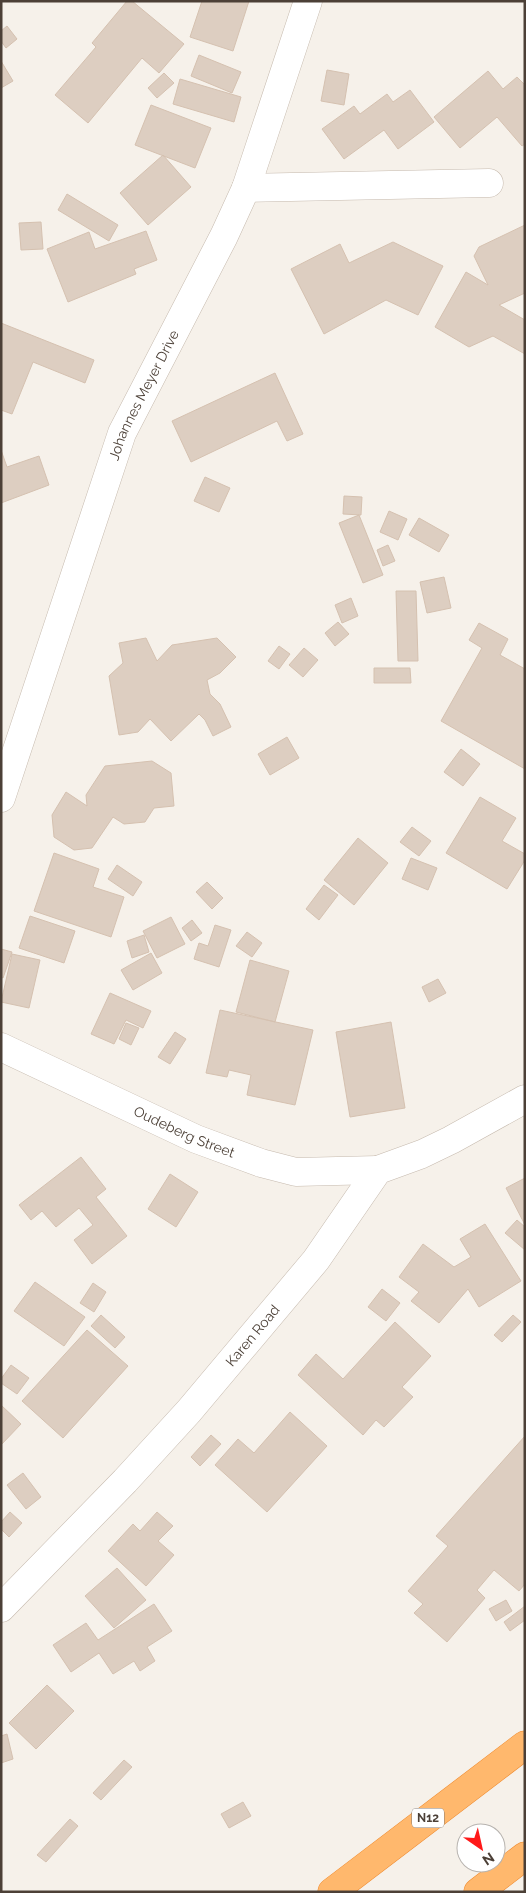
<svg xmlns="http://www.w3.org/2000/svg" width="526" height="1893" viewBox="0 0 526 1893" font-family="Raleway,sans-serif">
<style>
.building{fill:#ddcec1;stroke:#d5c1b0}
.lines{fill:none;stroke-linecap:round;stroke-linejoin:round}
.street-casing{stroke:#c6baae;stroke-width:29}
.highway-casing{stroke:#ee892d;stroke-width:29}
.street{stroke:#fff;stroke-width:28}
.highway{stroke:#ffb86d;stroke-width:28}
.labels{text-anchor:middle;stroke-width:5;stroke-linejoin:round;paint-order:stroke}
.shield{fill:#fff;stroke:#827973;stroke-width:1}
.shield-label{font-size:12px;font-weight:bold;fill:#4c4037}
.street-label{font-size:14px;fill:#4c4037;stroke:#fff}
</style>
<rect width="100%" height="100%" fill="#f6f1ea"/>
<path class="building" d="M127,1H132L184,44L159,73L142,58L88,123L55,95L96,47L92,43Z
M202,1H249L233,51L190,37Z
M7,26L17,39L6,48L1,41V31Z
M199,55L241,72L232,93L191,76Z
M1,61L13,81L1,88Z
M327,70L349,74L344,105L321,101Z
M488,71L503,89L517,77L525,85V144L522,146L497,117L460,148L434,117Z
M164,73L174,83L157,98L148,88Z
M180,79L241,97L234,122L173,104Z
M410,90L434,122L398,149L384,130L344,159L322,129L354,106L360,114L387,94L393,102Z
M151,105L211,128L195,168L135,145Z
M163,155L191,187L148,225L120,193Z
M67,194L118,225L109,241L58,210Z
M41,222L43,249L21,250L19,223Z
M525,225V293L499,305L525,320V354L493,336L469,347L435,327L466,272L488,285L474,256L479,247Z
M146,231L157,260L134,269L136,274L68,302L47,249L89,232L95,249Z
M393,242L443,266L418,315L386,300L324,334L291,269L340,244L349,263Z
M1,323L94,360L85,383L33,362L12,414L1,410Z
M275,373L303,434L287,441L277,421L191,462L172,421Z
M1,450L7,467L39,456L49,485L1,503Z
M205,477L230,488L219,512L194,501Z
M344,496L362,497L361,515L343,514Z
M389,511L407,519L398,540L380,532Z
M359,515L383,575L363,583L339,523Z
M419,518L449,535L439,552L409,535Z
M388,545L395,561L383,566L377,550Z
M444,577L451,608L427,613L420,582Z
M396,591H416L418,661H398Z
M351,598L358,616L342,623L335,605Z
M338,622L349,634L335,646L325,633Z
M479,623L508,639L500,655L525,669V769L441,721L482,648L469,640Z
M146,638L157,661L172,645L217,638L236,657L220,673L207,680L210,694L220,704L231,727L213,736L205,720L199,714L171,741L150,719L138,732L119,735L109,676L123,663L119,643Z
M279,646L290,654L279,669L268,661Z
M304,648L318,660L303,677L289,665Z
M374,668H410L411,683H374Z
M287,737L299,758L270,775L258,754Z
M461,749L480,764L463,786L444,772Z
M152,761L171,773L174,806L154,808L145,822L124,824L113,817L92,848L74,850L54,837L52,815L66,792L87,806L86,795L105,766Z
M480,797L516,818L502,841L525,854V860L507,889L446,853Z
M412,827L431,841L419,856L400,842Z
M358,838L388,863L354,905L324,880Z
M54,853L99,869L93,887L124,897L111,937L34,911Z
M411,858L437,868L428,890L402,879Z
M117,865L142,882L133,896L108,879Z
M207,882L223,898L212,909L196,892Z
M324,885L338,895L319,920L306,909Z
M30,916L75,931L64,963L19,948Z
M171,917L185,944L157,958L143,931Z
M192,920L202,933L191,941L182,928Z
M215,925L231,930L219,967L194,959L199,943L208,946Z
M247,932L262,943L252,957L236,946Z
M144,935L149,952L132,958L127,941Z
M1,949L12,952L3,978L1,977Z
M151,953L162,973L133,990L121,970Z
M12,954L40,960L29,1008L1,1002Z
M250,960L289,971L275,1022L236,1012Z
M438,979L446,993L429,1002L422,987Z
M110,993L151,1011L143,1028L126,1020L114,1044L91,1034Z
M220,1010L313,1030L295,1105L247,1095L251,1075L229,1070L227,1077L206,1073Z
M391,1022L405,1108L350,1117L336,1032Z
M126,1023L139,1028L131,1045L119,1039Z
M175,1032L186,1039L170,1064L158,1057Z
M81,1157L106,1189L96,1197L127,1236L92,1264L74,1240L93,1225L79,1208L56,1227L42,1211L31,1220L19,1205Z
M170,1174L198,1192L176,1227L148,1209Z
M525,1178V1225L506,1188Z
M517,1220L525,1227V1250L505,1233Z
M485,1224L521,1281L479,1307L468,1289L439,1323L411,1301L419,1292L399,1277L423,1244L454,1267L471,1257L460,1239Z
M35,1282L85,1317L64,1346L14,1311Z
M93,1283L106,1292L94,1312L80,1303Z
M382,1289L400,1303L386,1321L368,1307Z
M101,1315L125,1337L115,1348L91,1326Z
M513,1315L521,1322L502,1342L494,1335Z
M395,1322L431,1356L402,1387L413,1397L384,1427L376,1420L363,1435L298,1375L316,1354L343,1379Z
M87,1330L128,1366L63,1438L22,1401Z
M11,1365L29,1378L17,1394L1,1383V1379Z
M1,1405L21,1424L1,1445Z
M290,1412L327,1446L267,1512L215,1465L238,1439L254,1453Z
M211,1435L221,1444L200,1466L191,1457Z
M525,1436V1584L519,1591L494,1570L477,1590L485,1598L447,1642L414,1613L423,1604L408,1591L448,1546L436,1536Z
M23,1473L41,1497L26,1509L7,1485Z
M10,1512L22,1523L9,1537L1,1529V1522Z
M157,1512L173,1526L158,1541L174,1555L146,1586L108,1551L133,1524L140,1531Z
M117,1568L146,1600L114,1628L85,1596Z
M506,1600L512,1611L496,1621L489,1609Z
M154,1604L172,1631L147,1647L155,1661L140,1671L134,1661L113,1674L99,1653L71,1672L53,1645L86,1623L98,1640Z
M525,1606V1620L510,1631L504,1622Z
M47,1685L74,1711L36,1749L9,1723Z
M7,1734L13,1759L1,1763V1736Z
M124,1760L132,1767L101,1800L93,1793Z
M243,1802L251,1816L229,1828L221,1814Z
M70,1819L78,1826L46,1862L37,1855Z"/>
<g class="lines">
<defs>
<g id="street">
<path d="M246,188L489,183"/>
<path id="s1" d="M1,798L122,433L224,236L246,188L308,1"/>
<path id="s2" d="M1,1047L196,1139L261,1163L296,1172L378,1170"/>
<path id="s3" d="M1,1608L125,1481L189,1411L316,1260L378,1170L422,1154L451,1140L525,1099"/>
</g>
<path id="highway" d="M332,1892L525,1745
M478,1892L525,1856"/>
</defs>
<use href="#street" class="street-casing"/>
<use href="#highway" class="highway-casing"/>
<use href="#street" class="street"/>
<use href="#highway" class="highway"/>
</g>
<g class="labels">
<rect class="shield" x="412" y="1808.5" width="32" height="19" rx="4"/>
<g class="shield-label">
<text x="428" y="1822">N12</text>
</g>
<g class="street-label">
<text dy="5" stroke="none"><textPath href="#s1" startOffset="428">Johannes Meyer Drive</textPath></text>
<text dy="5" stroke="none"><textPath href="#s2" startOffset="202">Oudeberg Street</textPath></text>
<text dy="5" stroke="none"><textPath href="#s3" startOffset="371">Karen Road</textPath></text>
</g>
</g>
<rect width="526" height="1893" fill="none" stroke="#4c4037" stroke-width="5"/>
<g transform="translate(481 1848) rotate(146)"><circle r="24" fill="#ffffff" stroke="#b7b3af"/>
<path d="M0-4L9 19L0 12L-9 19Z" fill="#ff1919"/>
<text y="-8" font-size="14" font-weight="bold" text-anchor="middle" fill="#4c4037">N</text>
</g>
</svg>
